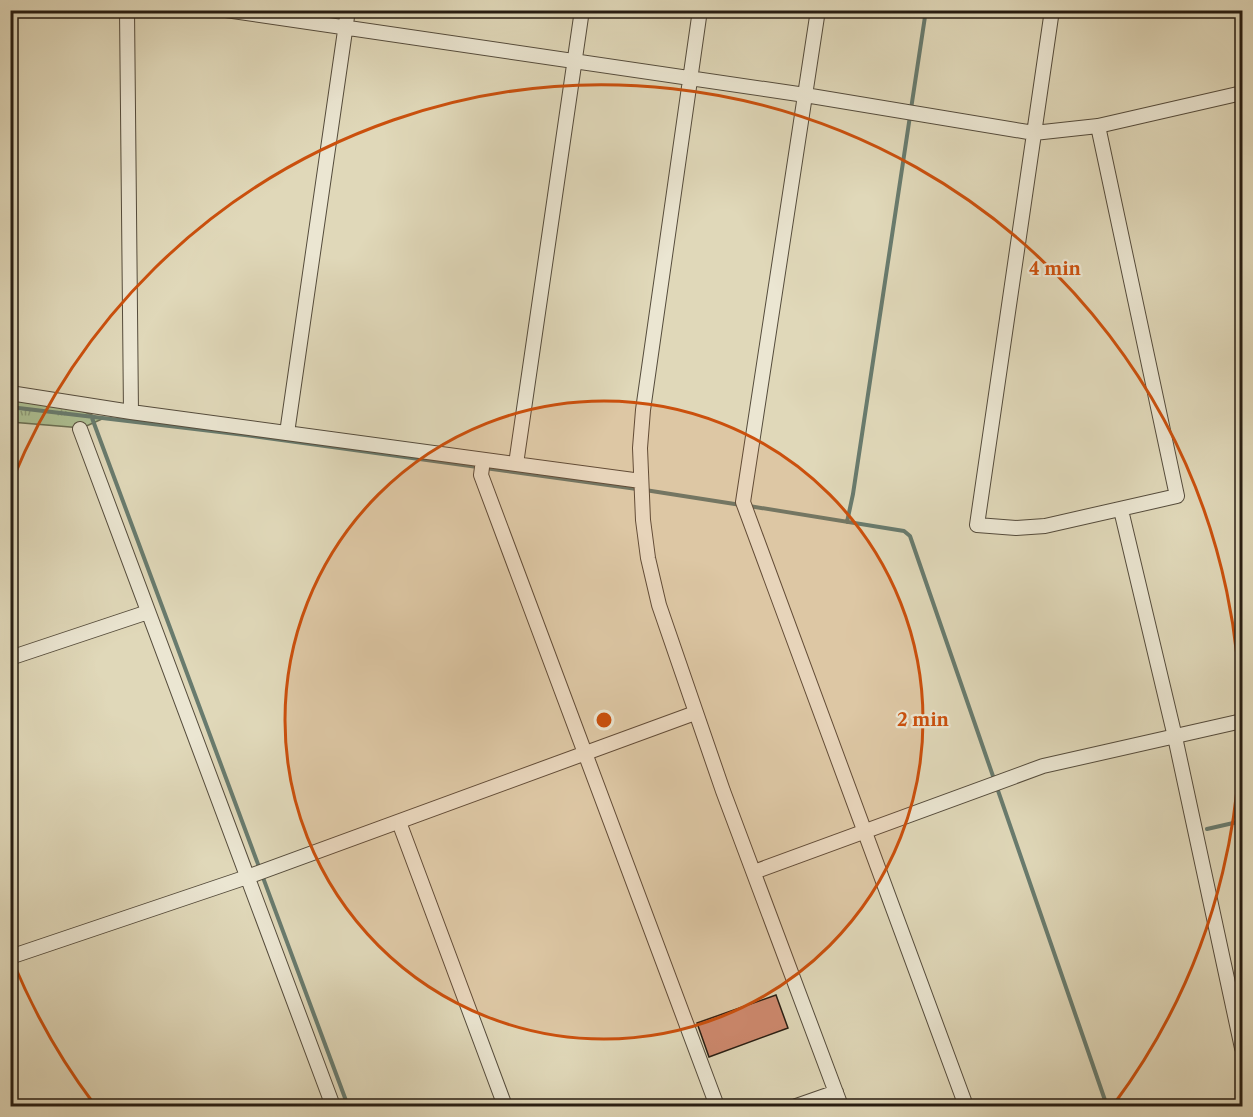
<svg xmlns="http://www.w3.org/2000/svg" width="1253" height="1117" viewBox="0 0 1253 1117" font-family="'Libre Caslon Text',serif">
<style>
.grass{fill:url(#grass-tufts);stroke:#6a6e52;stroke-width:1.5}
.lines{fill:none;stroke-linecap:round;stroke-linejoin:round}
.stream{stroke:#687b6e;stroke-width:4}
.building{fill:#ce896e;stroke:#271d12;stroke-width:1.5}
.minor-casing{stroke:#554c3c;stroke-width:16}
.minor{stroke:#ebe6d2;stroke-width:14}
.ring{fill:none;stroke:#cb500d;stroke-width:3}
.centre{fill:#cb500d;stroke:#ebe6d2;stroke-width:3}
.ring-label{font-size:18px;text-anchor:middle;font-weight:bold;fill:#cb500d;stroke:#ebe6d2;stroke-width:4.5;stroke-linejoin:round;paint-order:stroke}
</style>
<defs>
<pattern id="grass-tufts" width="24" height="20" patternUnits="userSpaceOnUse" patternTransform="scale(1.5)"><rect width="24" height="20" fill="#adc093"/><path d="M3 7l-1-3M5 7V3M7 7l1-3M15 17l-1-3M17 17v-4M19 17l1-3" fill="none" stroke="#8d9b77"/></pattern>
</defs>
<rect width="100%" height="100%" fill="#e0d8b9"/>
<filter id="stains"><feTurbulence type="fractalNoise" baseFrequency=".00333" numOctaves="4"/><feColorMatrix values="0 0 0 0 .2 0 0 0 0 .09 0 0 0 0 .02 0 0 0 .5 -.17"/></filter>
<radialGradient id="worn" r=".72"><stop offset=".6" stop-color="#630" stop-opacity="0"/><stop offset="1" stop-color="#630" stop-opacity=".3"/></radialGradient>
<path class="grass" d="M10,396L72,407L102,419L82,428L11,422Z"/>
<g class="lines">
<path class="stream" d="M911,109L926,10
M10,407L245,435L637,489
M92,418L348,1106
M645,490L741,505
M749,506L904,531L910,536L1107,1106
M847,522L853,494L910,116
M1207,829L1242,821"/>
</g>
<path class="building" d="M776,995L788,1028L709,1057L697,1023Z"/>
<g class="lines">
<defs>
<path id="minor" d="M127,10L131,412
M226,10L805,95L1034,133L1098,126L1242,93
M700,10L643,410L640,448L643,520L648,558L659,605L723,791L841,1106
M818,10L743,502L966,1106
M1052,10L977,525L1016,528L1045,526L1177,496L1098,126
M10,393L131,412L641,481
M80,429L333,1106
M287,433L348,10
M483,460L481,475L717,1106
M516,464L582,10
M1121,510L1175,737L1242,1048
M10,658L148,612
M399,822L505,1106
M754,872L1043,766L1242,721
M10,957L247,877L695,713
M796,1106L836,1092"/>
</defs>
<use href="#minor" class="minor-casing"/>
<use href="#minor" class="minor"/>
</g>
<circle cx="604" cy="720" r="319" fill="#cb500d" fill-opacity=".12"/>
<g class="ring">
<circle cx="604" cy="720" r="319"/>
<path d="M94 1104A638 638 0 0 1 12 959M12 481A638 638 0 1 1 1114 1104"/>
</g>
<circle cx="604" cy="720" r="9" class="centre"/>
<g class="ring-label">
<text x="1055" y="275">4 min</text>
<text x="923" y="726">2 min</text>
</g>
<rect width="1253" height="1117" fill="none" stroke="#e0d8b9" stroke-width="36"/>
<rect x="12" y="12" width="1229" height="1093" fill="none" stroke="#271d12" stroke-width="3"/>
<rect x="18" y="18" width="1217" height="1081" fill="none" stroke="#271d12" stroke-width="1.5"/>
<rect width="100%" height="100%" filter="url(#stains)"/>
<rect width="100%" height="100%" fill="url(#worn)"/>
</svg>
